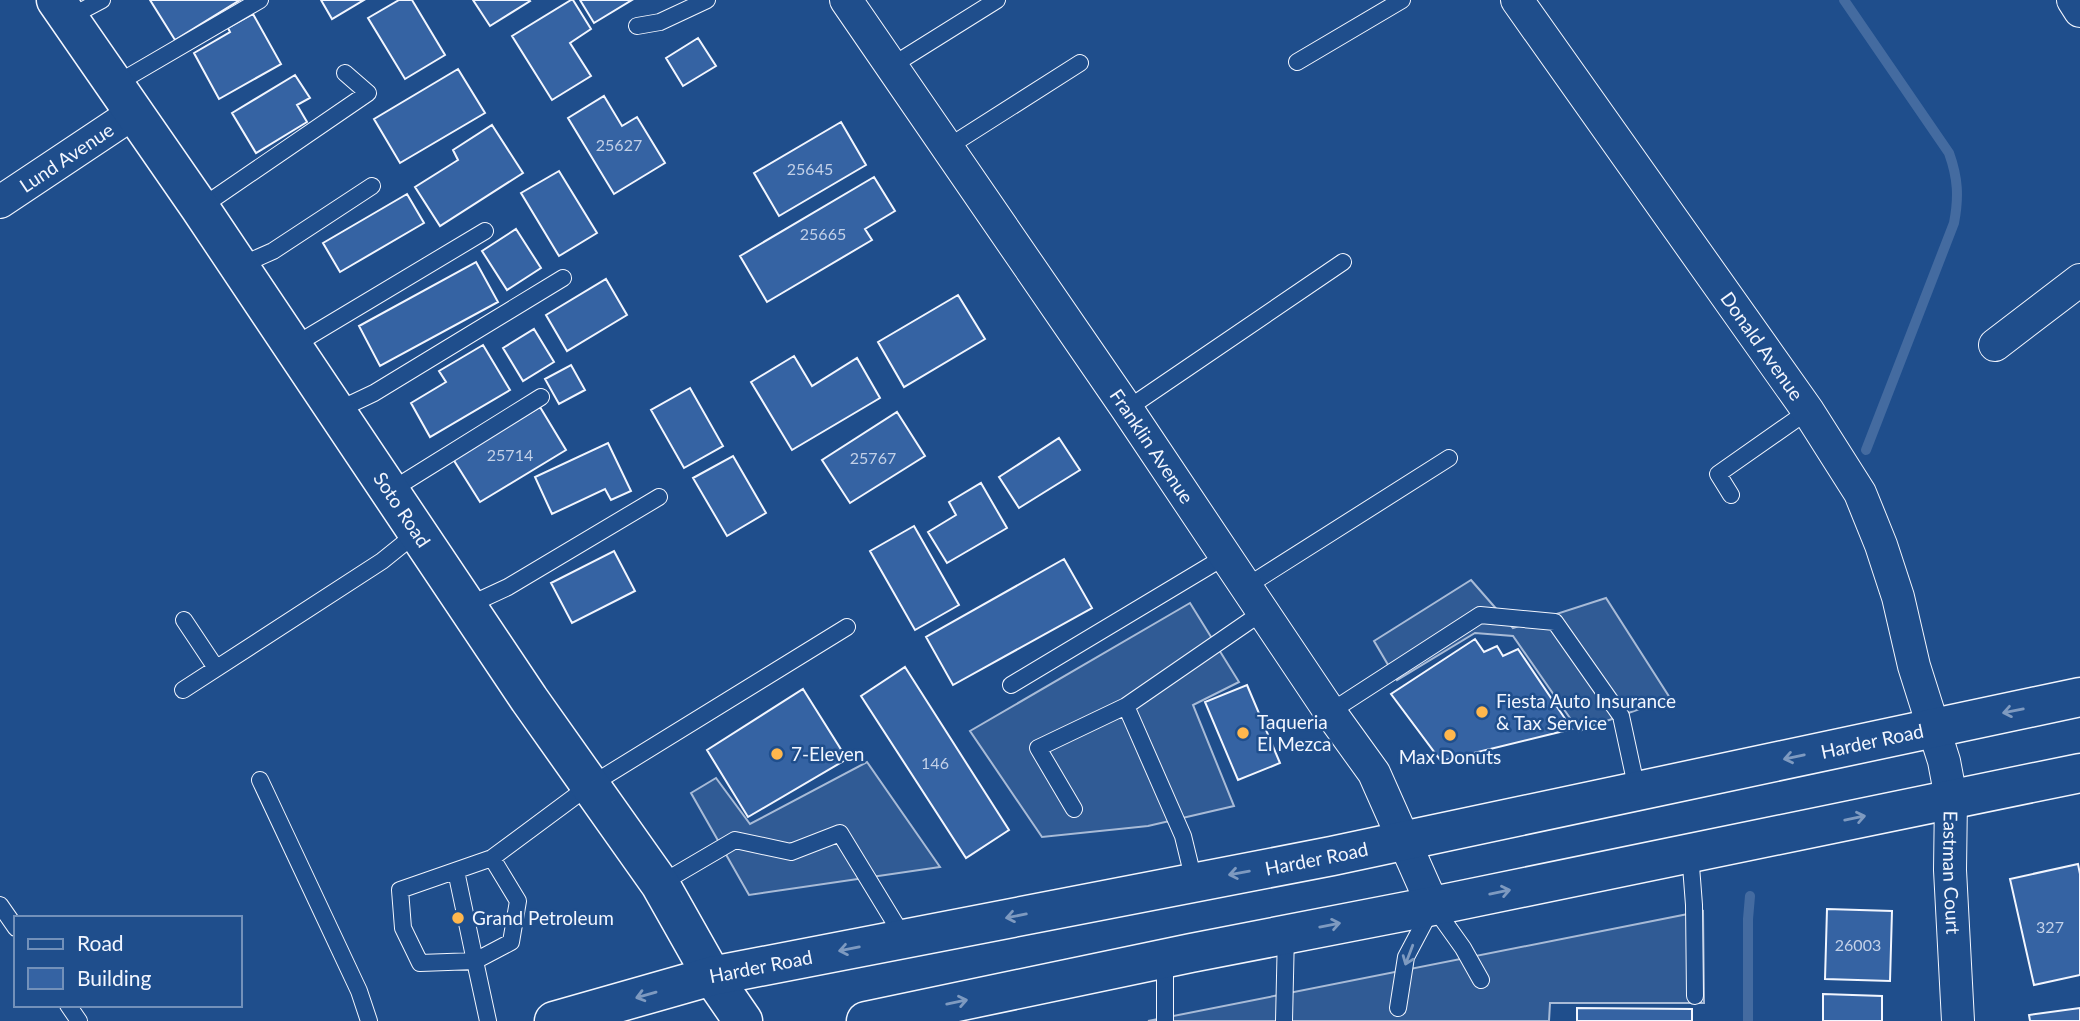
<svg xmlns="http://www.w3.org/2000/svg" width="2080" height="1021" viewBox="0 0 2080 1021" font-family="Lato,sans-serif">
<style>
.built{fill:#305b95;stroke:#a8bbd7;stroke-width:2}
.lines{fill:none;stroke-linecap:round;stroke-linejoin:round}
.stream{stroke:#446ba0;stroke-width:10}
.building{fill:#3563a3;stroke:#f2f6ff;stroke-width:2}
.lane-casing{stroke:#f2f6ff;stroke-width:18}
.street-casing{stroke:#f2f6ff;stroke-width:34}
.secondary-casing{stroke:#f2f6ff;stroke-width:41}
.lane{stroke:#1f4e8c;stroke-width:16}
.street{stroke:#1f4e8c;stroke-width:32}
.secondary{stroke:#1f4e8c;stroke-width:38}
.oneway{stroke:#7e9ac0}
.poi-dot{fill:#ffb74d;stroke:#1f4e8c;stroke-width:2.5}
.labels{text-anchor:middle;stroke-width:5;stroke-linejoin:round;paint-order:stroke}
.number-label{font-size:16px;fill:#c3d1e8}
.street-label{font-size:19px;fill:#f2f6ff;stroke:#1f4e8c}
.poi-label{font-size:19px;fill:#f2f6ff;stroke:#1f4e8c;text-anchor:start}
</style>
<rect width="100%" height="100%" fill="#1f4e8c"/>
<path class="built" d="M1471,580L1513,628L1606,598L1670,698L1579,731L1513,636L1475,633L1397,680L1374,641Z
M1190,603L1239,682L1193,705L1234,806L1148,826L1042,837L970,731Z
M867,762L940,867L749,895L691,793L716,778L750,824Z
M1703,911L1704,1003H1550L1549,1021H1148Z"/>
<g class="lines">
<path class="stream" d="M1844,0L1949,153C1958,178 1959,197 1954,223L1866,450
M1748,1021V919L1750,896"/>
</g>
<path class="building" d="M150,0H240L175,40Z
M321,0H364L332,19Z
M399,0H412L445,55L405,79L368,18Z
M473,0H529L530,1L490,26Z
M571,0H573L591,29L570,43L591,76L552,100L512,36Z
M580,0H632L594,23Z
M253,14L281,64L219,99L194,53L230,32L228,28Z
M698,38L716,66L683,86L666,58Z
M458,69L485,113L400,163L374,119Z
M295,75L310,98L297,105L307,122L256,153L232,113Z
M604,96L622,126L637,117L665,163L614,194L568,118Z
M841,122L866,165L779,216L754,173Z
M492,125L523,173L440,226L415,187L458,160L453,150Z
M559,171L597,233L559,256L521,193Z
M874,177L895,211L865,229L872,240L767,302L740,256Z
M407,194L424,223L340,272L323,243Z
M516,229L541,268L507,290L482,251Z
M476,262L498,302L380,366L359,326Z
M606,279L627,315L567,351L546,315Z
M958,295L985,339L904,387L878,342Z
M534,329L554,362L523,381L503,348Z
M483,345L510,390L430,437L411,403L446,382L439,371Z
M794,356L812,386L857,358L880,398L792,450L751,382Z
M571,365L585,390L559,404L545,379Z
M690,388L723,446L684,468L651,410Z
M540,407L566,450L480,502L453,459Z
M897,412L925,456L850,503L822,460Z
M1059,438L1080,470L1019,508L999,477Z
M608,443L631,491L611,500L605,489L552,514L535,477Z
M733,456L766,513L727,536L693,478Z
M981,483L1007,528L947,563L928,532L956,515L949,502Z
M914,526L959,605L915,630L870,551Z
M614,551L635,591L572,623L551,583Z
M1064,559L1092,608L953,685L926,637Z
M1475,639L1484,652L1497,646L1503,656L1518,649L1572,729L1441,761L1391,694Z
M905,667L1009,830L966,858L861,696Z
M1247,685L1280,763L1238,780L1205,702Z
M803,689L847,759L748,817L707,750Z
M2078,864L2080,874V975L2034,985L2010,879Z
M1827,909L1892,911L1890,981L1825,979Z
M1823,994L1882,996V1021H1823Z
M1577,1008L1692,1009V1021H1577Z
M2080,1008V1021H2030L2029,1015Z"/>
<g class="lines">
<defs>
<path id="lane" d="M68,18L102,0
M637,26L660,22L707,0
M1297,62L1402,0
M893,65L997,0
M116,84L260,0
M948,147L1080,63
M200,208L368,93L345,73
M239,266L273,251L372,186
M293,346L485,231
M1127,409L1343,262
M336,411L374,393L563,278
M390,491L541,397
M1731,495L1718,474L1808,411
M1247,586L1449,458
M467,606L508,587L659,497
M184,620L216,668
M1011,685L1226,556
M183,690L382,561L418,532
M1330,712L1480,615L1555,622L1621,716L1637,790
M260,780L359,991L369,1021
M1074,809L1038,748L1126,706
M1690,853L1694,905L1695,996
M456,871L475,961L420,963L403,928L400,890L492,858
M1194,881L1183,836L1126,706L1264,611
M660,884L735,840L791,852L840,833L904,938
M0,905L16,928
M68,1005L79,1021
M1398,1008L1406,957L1433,906L1463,948L1481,980
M488,1021L475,961L511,942L518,901L492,858L589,786L847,627
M1165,1021V958
M1284,1021L1286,933"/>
<g id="street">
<path id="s1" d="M846,0L1127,409L1330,712L1374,773L1433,906"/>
<path id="s2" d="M1517,0L1808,411L1860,493L1881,545L1898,597L1914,666L1944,761L1951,798L1950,870L1958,1021"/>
<path d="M2073,0L2080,11"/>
<path id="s3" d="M0,202L135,112"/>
<path d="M1995,345L2080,280"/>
</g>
<g id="secondary">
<path id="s4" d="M56,0L200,208L529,699L660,884L712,976L743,1021"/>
<path id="s5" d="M554,1021L712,976L1332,856L2080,697"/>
<path d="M866,1021L1191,953L1433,906L2080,773"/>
</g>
</defs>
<use href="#lane" class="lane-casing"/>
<use href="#street" class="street-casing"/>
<use href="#secondary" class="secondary-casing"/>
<use href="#lane" class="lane"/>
<use href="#street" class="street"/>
<use href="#secondary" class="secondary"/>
</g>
<defs><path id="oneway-shaft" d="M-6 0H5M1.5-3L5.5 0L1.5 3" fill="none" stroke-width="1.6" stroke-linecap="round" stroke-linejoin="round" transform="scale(1.75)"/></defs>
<g class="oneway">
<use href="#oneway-shaft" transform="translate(2013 711) rotate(169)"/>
<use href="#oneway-shaft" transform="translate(1794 757) rotate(168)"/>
<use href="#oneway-shaft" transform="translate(1855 818) rotate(-12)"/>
<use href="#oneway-shaft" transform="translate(1239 873) rotate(170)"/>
<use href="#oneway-shaft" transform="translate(1500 892) rotate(-12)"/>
<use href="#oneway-shaft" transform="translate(1016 916) rotate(169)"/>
<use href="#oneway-shaft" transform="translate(1330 925) rotate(-11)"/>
<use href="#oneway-shaft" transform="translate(849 949) rotate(169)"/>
<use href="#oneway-shaft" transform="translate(1409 955) rotate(111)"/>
<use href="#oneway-shaft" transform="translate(646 995) rotate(164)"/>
<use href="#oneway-shaft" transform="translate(957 1002) rotate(-12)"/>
</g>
<g class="poi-dot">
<circle cx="1482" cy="712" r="7"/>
<circle cx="1243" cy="733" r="7"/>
<circle cx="1450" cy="735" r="7"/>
<circle cx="777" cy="754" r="7"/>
<circle cx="458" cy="918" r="7"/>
</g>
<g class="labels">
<g class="number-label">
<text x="619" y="151">25627</text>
<text x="810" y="175">25645</text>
<text x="823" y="240">25665</text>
<text x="510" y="461">25714</text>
<text x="873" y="464">25767</text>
<text x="935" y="769">146</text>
<text x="2050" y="933">327</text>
<text x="1858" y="951">26003</text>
</g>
<g class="street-label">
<text dy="7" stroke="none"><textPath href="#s3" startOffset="80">Lund Avenue</textPath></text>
<text dy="7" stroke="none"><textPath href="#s2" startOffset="424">Donald Avenue</textPath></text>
<text dy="7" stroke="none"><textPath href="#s1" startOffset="541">Franklin Avenue</textPath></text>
<text dy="7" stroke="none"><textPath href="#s4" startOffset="616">Soto Road</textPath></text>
<text dy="7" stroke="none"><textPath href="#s5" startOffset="1348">Harder Road</textPath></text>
<text dy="7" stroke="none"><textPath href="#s5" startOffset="780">Harder Road</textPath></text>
<text dy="7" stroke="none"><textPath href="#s2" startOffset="994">Eastman Court</textPath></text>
<text dy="7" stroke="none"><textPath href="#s5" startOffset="214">Harder Road</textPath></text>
</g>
<g class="poi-label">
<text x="1496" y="708">Fiesta Auto Insurance<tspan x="1496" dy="22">&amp; Tax Service</tspan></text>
<text x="1257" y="729">Taqueria<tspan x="1257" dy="22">El Mezca</tspan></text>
<text x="791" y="761">7-Eleven</text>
<text x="1450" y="764" text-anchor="middle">Max Donuts</text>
<text x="472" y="925">Grand Petroleum</text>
</g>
</g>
<rect x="14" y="916" width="228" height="91" fill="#1f4e8c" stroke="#7391ba" stroke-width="2"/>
<rect x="28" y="939" width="35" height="10" fill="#1f4e8c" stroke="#7391ba" stroke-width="2"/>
<text x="77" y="951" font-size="21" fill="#f2f6ff">Road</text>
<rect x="28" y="968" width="35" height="21" fill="#3563a3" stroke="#7391ba" stroke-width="2"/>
<text x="77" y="986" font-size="21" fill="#f2f6ff">Building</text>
</svg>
